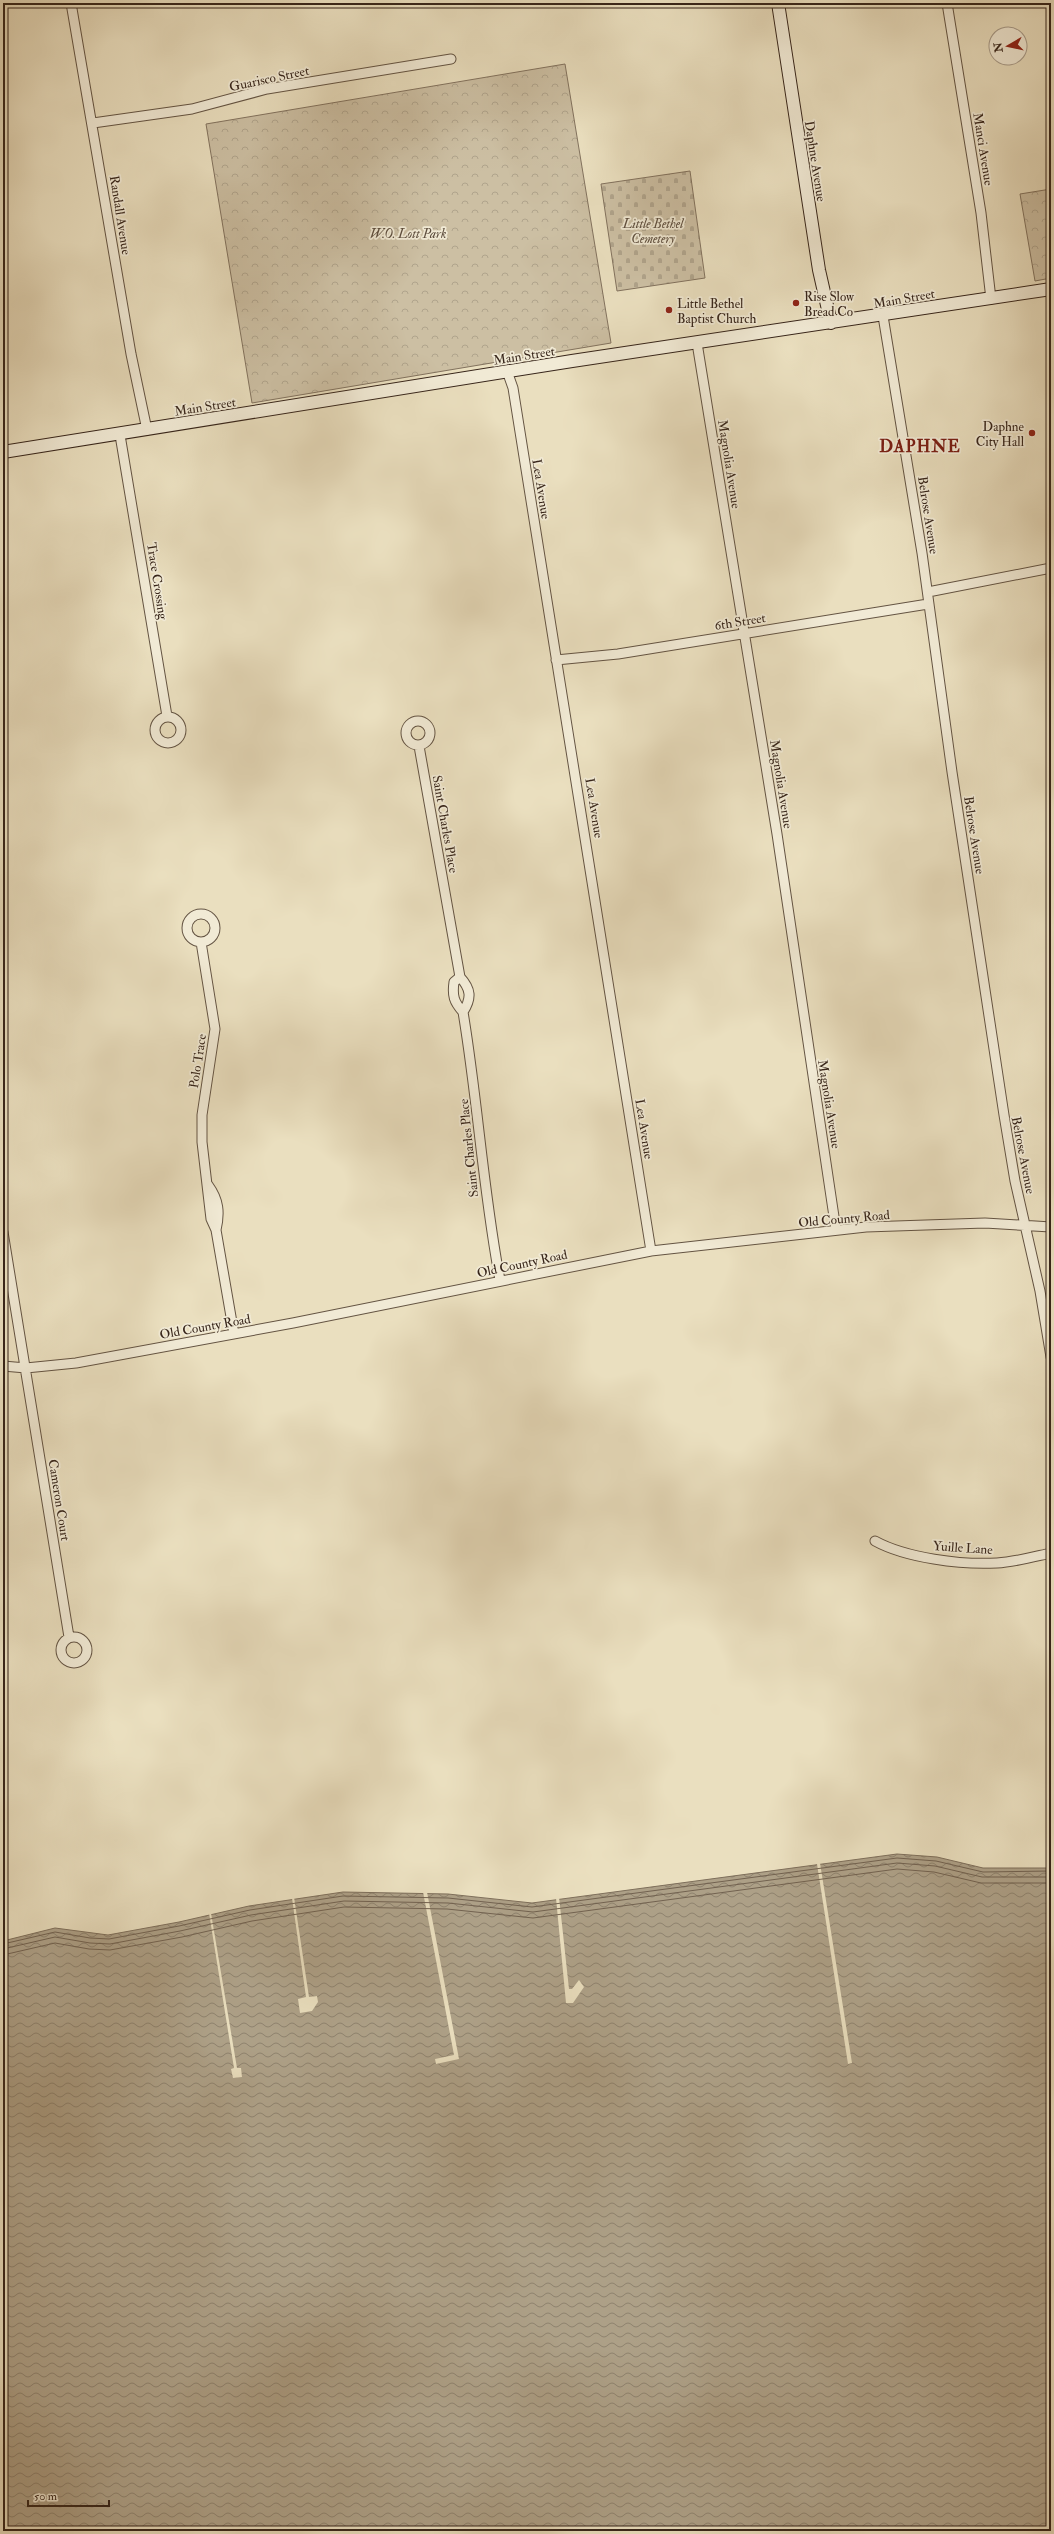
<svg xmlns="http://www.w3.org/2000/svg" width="1054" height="2534" viewBox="0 0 1054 2534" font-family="'IM FELL Double Pica',serif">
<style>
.cemetery{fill:url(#cemetery-stones);stroke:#82725e}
.park{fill:url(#park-crowns);stroke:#82725e}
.water{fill:url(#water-waves);stroke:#7e6f5b}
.pier{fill:#eadfbf}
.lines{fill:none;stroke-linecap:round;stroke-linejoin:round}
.shore{stroke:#726250;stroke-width:1}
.street-casing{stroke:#645443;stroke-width:11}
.secondary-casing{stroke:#37251a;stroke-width:14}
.street{stroke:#f1ead5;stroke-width:9}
.secondary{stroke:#f1ead5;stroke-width:12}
.poi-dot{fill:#8f2418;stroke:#f1ead5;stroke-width:1.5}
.labels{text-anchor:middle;stroke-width:3.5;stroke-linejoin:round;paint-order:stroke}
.street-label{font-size:13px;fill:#37251a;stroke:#f1ead5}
.park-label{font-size:13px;font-style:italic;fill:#5c4c3c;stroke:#f1ead5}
.poi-label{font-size:13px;fill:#37251a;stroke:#f1ead5;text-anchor:start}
.district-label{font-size:17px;font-weight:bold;letter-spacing:1px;fill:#7a1f14;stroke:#f1ead5}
</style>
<defs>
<pattern id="cemetery-stones" width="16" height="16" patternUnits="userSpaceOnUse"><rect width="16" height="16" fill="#ccbfa3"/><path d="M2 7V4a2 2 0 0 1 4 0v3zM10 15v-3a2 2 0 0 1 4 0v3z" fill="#b0a48c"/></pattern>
<pattern id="park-crowns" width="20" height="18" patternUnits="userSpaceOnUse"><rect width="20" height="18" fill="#ccbfa3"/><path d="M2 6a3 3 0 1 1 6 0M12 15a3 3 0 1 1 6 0" fill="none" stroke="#b0a48c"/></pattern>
<pattern id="water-waves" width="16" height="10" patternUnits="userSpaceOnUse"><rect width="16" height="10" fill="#ada087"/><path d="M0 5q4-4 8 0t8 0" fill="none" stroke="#8e826e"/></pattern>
</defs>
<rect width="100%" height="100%" fill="#eadfbf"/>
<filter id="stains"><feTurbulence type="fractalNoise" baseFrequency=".005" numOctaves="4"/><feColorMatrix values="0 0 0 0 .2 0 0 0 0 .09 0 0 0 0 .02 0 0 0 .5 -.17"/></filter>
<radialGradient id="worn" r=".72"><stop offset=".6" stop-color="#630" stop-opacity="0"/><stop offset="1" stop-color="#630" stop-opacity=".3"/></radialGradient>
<path class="cemetery" d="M690,171L705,278L617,291L601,184Z"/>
<path class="park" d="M565,64L611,343L252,403L206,124Z
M1051,189V278L1035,281L1020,194Z"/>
<path class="water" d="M897,1854L937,1857L983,1868H1051V2531H3V1941L55,1928L108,1935L179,1922L249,1906L343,1892L448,1894L532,1903Z"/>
<path class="pier" d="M820,1863L852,2063L848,2064L817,1864Z
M423,1892H427L459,2059L436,2064L435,2059L454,2055Z
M294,1897L309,1997L317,1996L318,2002L312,2011L300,2013L298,1999L306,1997L292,1898Z
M559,1897L569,1989H572L579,1980L584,1987L573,2003H566L556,1898Z
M209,1913H211L237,2068H241L242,2077L233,2078L231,2069L234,2068Z"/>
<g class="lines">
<path class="shore" d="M3,1944L55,1932L90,1938L109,1939L179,1926L250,1910L343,1896L448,1898L532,1907L897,1858L936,1861L983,1872L1051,1871
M3,1949L55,1937L90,1943L110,1944L180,1931L251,1915L344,1901L448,1903L533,1912L897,1863L935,1866L982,1877H1051
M3,1955L55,1943L89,1949L110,1950L182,1937L252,1921L344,1907L447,1909L533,1918L897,1869L934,1872L981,1883H1051"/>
<defs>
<path id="street" d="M71,3L131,354L147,430
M947,3L981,213L991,299
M93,123L192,109L267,89L451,59
M883,316L922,553L952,772L1004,1115L1015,1181L1040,1291L1051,1357
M697,343L777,834L836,1230
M507,371L513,388L651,1251
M120,435L167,716
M928,592L1051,568
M556,660L618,654L928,604
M155 730a13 13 0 1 1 26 0a13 13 0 1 1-26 0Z
M406 733a12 12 0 1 1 24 0a12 12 0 1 1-24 0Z
M419,746L460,977C471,989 472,998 463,1012C478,1102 483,1191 500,1280
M187 928a14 14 0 1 1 28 0a14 14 0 1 1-28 0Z
M201,942L215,1029L202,1115V1142L211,1219L216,1230L234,1334
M460,977L454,982C452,996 454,1002 463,1012
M208,1185C219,1200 220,1213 216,1230
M3,1232L69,1637
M3,1366L26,1368L76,1363L293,1323L651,1251L866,1227L985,1223L1051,1227
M875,1541C906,1558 961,1565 997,1563C1015,1562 1033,1557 1051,1553
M61 1650a13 13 0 1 1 26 0a13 13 0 1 1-26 0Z"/>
<path id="secondary" d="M778,3L819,270L831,323
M3,452L572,361L1051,289"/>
</defs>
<use href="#street" class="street-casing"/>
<use href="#secondary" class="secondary-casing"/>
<use href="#street" class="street"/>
<use href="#secondary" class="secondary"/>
</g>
<g class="poi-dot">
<circle cx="796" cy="303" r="4"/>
<circle cx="669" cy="310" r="4"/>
<circle cx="1032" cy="433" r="4"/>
</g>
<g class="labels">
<g class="street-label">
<text transform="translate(269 78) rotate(-12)" y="5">Guarisco Street</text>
<text transform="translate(984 149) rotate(81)" y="5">Manci Avenue</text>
<text transform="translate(816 161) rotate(81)" y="5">Daphne Avenue</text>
<text transform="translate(121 215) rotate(81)" y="5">Randall Avenue</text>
<text transform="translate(904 298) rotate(-10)" y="5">Main Street</text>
<text transform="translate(524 355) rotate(-9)" y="5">Main Street</text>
<text transform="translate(205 406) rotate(-9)" y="5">Main Street</text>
<text transform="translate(730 464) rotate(81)" y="5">Magnolia Avenue</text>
<text transform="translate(542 489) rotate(81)" y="5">Lea Avenue</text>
<text transform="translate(929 515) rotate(81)" y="5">Belrose Avenue</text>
<text transform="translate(158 581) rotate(81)" y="5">Trace Crossing</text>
<text transform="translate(740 621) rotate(-9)" y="5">6th Street</text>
<text transform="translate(782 784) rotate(81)" y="5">Magnolia Avenue</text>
<text transform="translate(595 808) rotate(81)" y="5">Lea Avenue</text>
<text transform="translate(446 824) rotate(80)" y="5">Saint Charles Place</text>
<text transform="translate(975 835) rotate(81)" y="5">Belrose Avenue</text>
<text transform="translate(197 1061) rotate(-81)" y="5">Polo Trace</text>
<text transform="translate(830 1104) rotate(81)" y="5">Magnolia Avenue</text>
<text transform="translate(645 1129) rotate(81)" y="5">Lea Avenue</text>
<text transform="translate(468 1148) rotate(-96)" y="5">Saint Charles Place</text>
<text transform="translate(1024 1155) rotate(79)" y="5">Belrose Avenue</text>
<text transform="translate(844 1218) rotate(-5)" y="5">Old County Road</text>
<text transform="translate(522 1263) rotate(-12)" y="5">Old County Road</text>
<text transform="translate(205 1326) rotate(-10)" y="5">Old County Road</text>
<text transform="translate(60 1500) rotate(81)" y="5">Cameron Court</text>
<text transform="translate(963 1547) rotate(4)" y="5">Yuille Lane</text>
</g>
<g class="park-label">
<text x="653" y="228">Little Bethel<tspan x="653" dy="15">Cemetery</tspan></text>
<text x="408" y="238">W.O. Lott Park</text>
</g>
<g class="poi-label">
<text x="804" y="301">Rise Slow<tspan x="804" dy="15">Bread Co</tspan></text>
<text x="677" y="308">Little Bethel<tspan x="677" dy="15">Baptist Church</tspan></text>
<text x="1024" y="431" text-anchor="end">Daphne<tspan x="1024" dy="15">City Hall</tspan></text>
</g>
<g class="district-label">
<text x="920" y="452">DAPHNE</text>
</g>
</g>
<rect width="1054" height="2534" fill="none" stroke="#eadfbf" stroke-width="16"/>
<rect x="4" y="4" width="1046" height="2526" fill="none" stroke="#37251a" stroke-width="2"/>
<rect x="8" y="8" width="1038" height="2518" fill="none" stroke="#37251a"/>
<g transform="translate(1008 46) rotate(261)"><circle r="19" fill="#f1ead5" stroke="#a79b8a"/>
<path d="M0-3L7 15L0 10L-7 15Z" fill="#8f2418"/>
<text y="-6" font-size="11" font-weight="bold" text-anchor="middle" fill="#37251a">N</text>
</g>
<path d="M28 2500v6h81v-6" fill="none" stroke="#37251a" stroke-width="2"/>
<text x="34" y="2500" font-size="12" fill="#37251a" stroke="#f1ead5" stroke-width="3" paint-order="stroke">50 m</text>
<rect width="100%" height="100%" filter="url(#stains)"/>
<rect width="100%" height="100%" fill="url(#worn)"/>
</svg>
